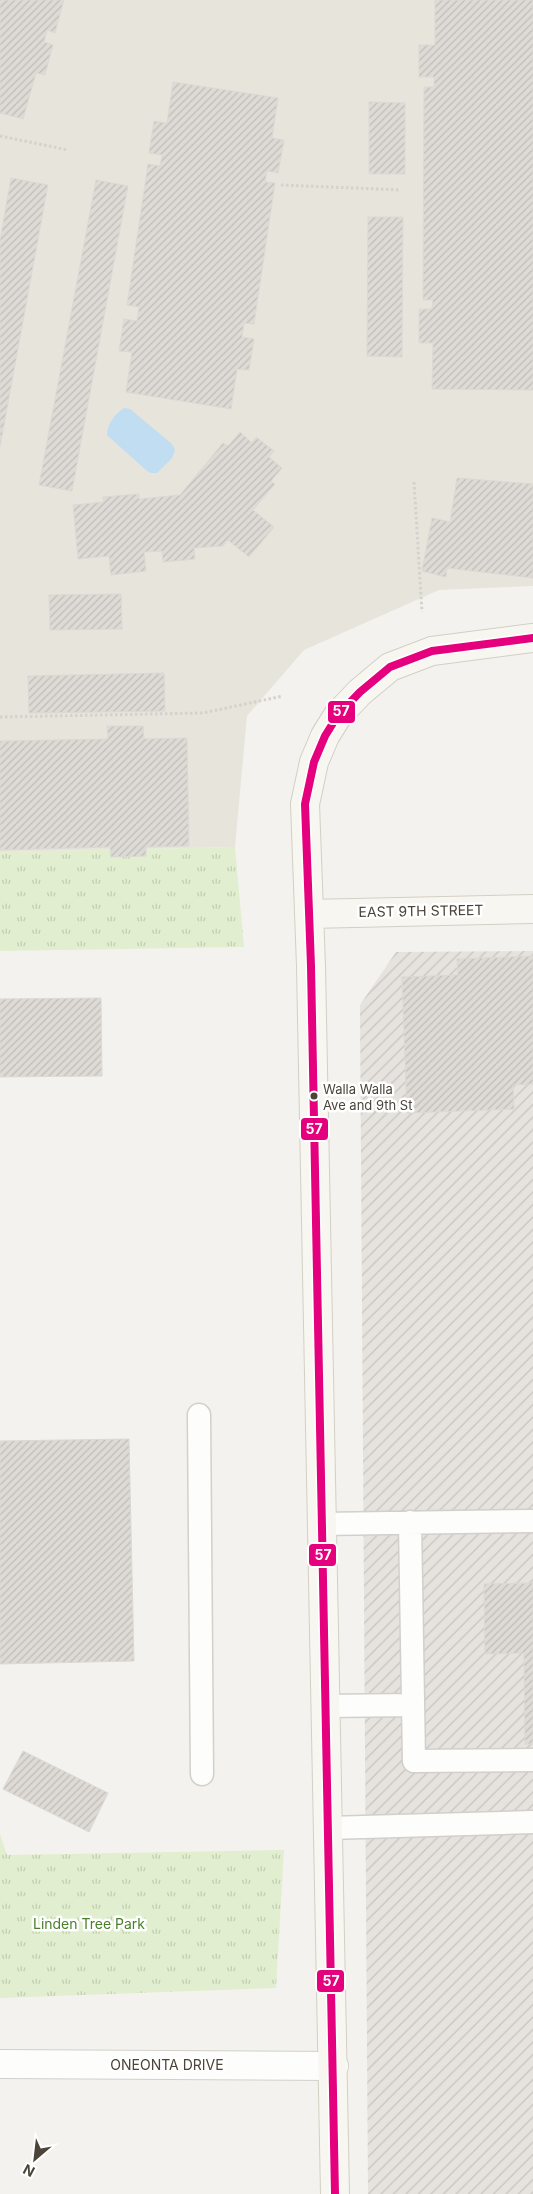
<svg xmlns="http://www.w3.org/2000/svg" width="533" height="2194" viewBox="0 0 533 2194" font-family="Inter,sans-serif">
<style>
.residential{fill:#e7e4dc}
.industrial{fill:url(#industrial-furrows)}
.park{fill:url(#park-tufts)}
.water{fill:#c0ddf1}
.building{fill:url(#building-hatch);stroke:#dcd9d4}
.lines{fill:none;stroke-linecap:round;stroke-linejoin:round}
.lane-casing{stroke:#d2d0cb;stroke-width:25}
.street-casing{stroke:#d2d0cb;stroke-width:30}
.secondary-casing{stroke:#d3cfc5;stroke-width:30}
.path{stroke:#d3d2cc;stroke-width:3;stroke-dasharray:2.5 2.5;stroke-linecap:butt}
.lane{stroke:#fdfdfc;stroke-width:22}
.street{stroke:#fdfdfc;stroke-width:28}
.secondary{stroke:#f7f6f1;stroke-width:28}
.bus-1-casing{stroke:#fff;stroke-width:11}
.bus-1{stroke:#e5007d;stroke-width:8}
.bus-dot{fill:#4b4439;stroke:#fff;stroke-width:2}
.labels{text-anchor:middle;stroke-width:5;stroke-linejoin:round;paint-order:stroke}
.bus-label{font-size:13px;fill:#4b4439;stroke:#fff;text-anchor:start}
.street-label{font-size:14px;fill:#4b4439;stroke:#fff}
.park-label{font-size:14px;fill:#4a7f2a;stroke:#fff}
.line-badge{stroke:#fff;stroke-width:2}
.badge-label{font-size:14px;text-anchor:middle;font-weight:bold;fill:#fff}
</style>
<defs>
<pattern id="industrial-furrows" width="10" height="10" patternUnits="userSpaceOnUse" patternTransform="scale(1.25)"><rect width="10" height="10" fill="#e6e2de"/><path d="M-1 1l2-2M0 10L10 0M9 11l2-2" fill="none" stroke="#c7c3bf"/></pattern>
<pattern id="park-tufts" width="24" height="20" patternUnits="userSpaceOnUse" patternTransform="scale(1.25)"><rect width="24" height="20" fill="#e1eecf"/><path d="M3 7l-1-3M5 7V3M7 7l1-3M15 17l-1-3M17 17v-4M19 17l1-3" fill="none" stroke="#c3cdb2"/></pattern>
<pattern id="building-hatch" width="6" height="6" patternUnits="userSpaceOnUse" patternTransform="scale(1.25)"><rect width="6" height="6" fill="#dedbd6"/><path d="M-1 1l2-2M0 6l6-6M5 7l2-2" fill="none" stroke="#c0bdb8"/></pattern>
</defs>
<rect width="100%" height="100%" fill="#f4f2ee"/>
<path class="residential" d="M0,0H533V586L439,590L304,650L247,716L235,847L0,852Z"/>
<path class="industrial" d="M533,951V2194H368L360,1005L396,952Z"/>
<path class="park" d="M235,847L244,947L0,951V852Z
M0,1834L7,1855L284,1850L276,1988L0,1998Z"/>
<path class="water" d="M124,408L130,409L172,444L175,450L172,458L157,473H151L146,470L107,435C107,424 115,414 124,408Z"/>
<path class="building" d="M0,0H64L55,33L47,30L44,42L53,45L45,75L36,73L23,119L0,113Z
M435,0H533V390L432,389L433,343H419V309H432L433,300H423L424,87H434V77H419V45H435Z
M173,82L278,98L272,138L284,140L278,173L267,171L265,182L275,183L254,324L244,323L242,337L254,339L249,370L237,369L231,409L126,392L132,352L119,351L124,319L137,321L139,307L127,305L148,164L160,166L162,155L149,153L154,121L167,123Z
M369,102L405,103V174H369Z
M11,178L48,185L0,447V240Z
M96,180L128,186L72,491L39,485Z
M368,217H403L402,357L367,356Z
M240,432L252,443L256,437L274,451L269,457L282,468L271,481L275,484L253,510L274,527L249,557L228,540L223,546L194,548L195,559L163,562L162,551L144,552L146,571L111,575L109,556L78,559L73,505L104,502L103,497L139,494V499L180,495L223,443L228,446Z
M457,478L533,484V578L447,568L446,577L422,571L432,518L450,522Z
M121,594L122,629L50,630L49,595Z
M164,673L165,711L29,713L28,676Z
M107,726H143L144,739L187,738L189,846L146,847V856L111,857L110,847L0,850V741L108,739Z
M533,956V1084L513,1085L514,1109L407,1113L402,977L458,975L457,959Z
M101,998L102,1076L0,1077V999Z
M129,1439L134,1661L0,1664V1441Z
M533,1583V1744H525L524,1653L485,1654L484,1584Z
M23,1751L108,1793L89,1832L3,1789Z"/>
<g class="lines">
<defs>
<path id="lane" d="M199,1415L202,1774
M410,1522L414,1761L533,1760
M322,1524L533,1521
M326,1706L413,1705
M329,1828L533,1822"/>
<path id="street" d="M0,2064L334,2066"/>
<path id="secondary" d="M309,914L533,909
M335,2194L311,966L305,804L314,762L325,736L338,715L360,692L390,667L432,651L533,638"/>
</defs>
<use href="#lane" class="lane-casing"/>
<use href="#street" class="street-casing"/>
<use href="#secondary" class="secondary-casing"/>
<path class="path" d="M0,136L68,150
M281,185L401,190
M414,482L422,612
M0,717L203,713L283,696"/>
<use href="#lane" class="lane"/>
<use href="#street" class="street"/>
<use href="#secondary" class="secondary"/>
<defs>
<path id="bus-1" d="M335,2194L311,966L305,804L314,762L325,736L338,715L360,692L390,667L432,651L533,638"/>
</defs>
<use href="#bus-1" class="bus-1-casing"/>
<use href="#bus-1" class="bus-1"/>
</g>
<circle class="bus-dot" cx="314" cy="1096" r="4.5"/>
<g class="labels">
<g class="bus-label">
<text x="323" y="1094">Walla Walla<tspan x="323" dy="16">Ave and 9th St</tspan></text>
</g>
<g class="street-label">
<text transform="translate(421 911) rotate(-1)" y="5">EAST 9TH STREET</text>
<text x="167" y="2070">ONEONTA DRIVE</text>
</g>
<g class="park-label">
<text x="89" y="1929">Linden Tree Park</text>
</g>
</g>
<g class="line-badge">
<rect x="327" y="700" width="29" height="24" rx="5" fill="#e5007d"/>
<rect x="300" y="1117" width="29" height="24" rx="5" fill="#e5007d"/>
<rect x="308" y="1543" width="29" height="24" rx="5" fill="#e5007d"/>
<rect x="316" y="1969" width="29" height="24" rx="5" fill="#e5007d"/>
</g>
<g class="badge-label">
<text x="341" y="716">57</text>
<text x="314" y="1134">57</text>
<text x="323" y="1560">57</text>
<text x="331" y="1986">57</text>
</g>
<g transform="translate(35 2159) rotate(208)" stroke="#ffffff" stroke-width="4" paint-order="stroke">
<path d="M0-4L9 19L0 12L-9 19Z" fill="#4b4439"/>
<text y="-8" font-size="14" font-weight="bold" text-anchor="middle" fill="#4b4439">N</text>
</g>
</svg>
